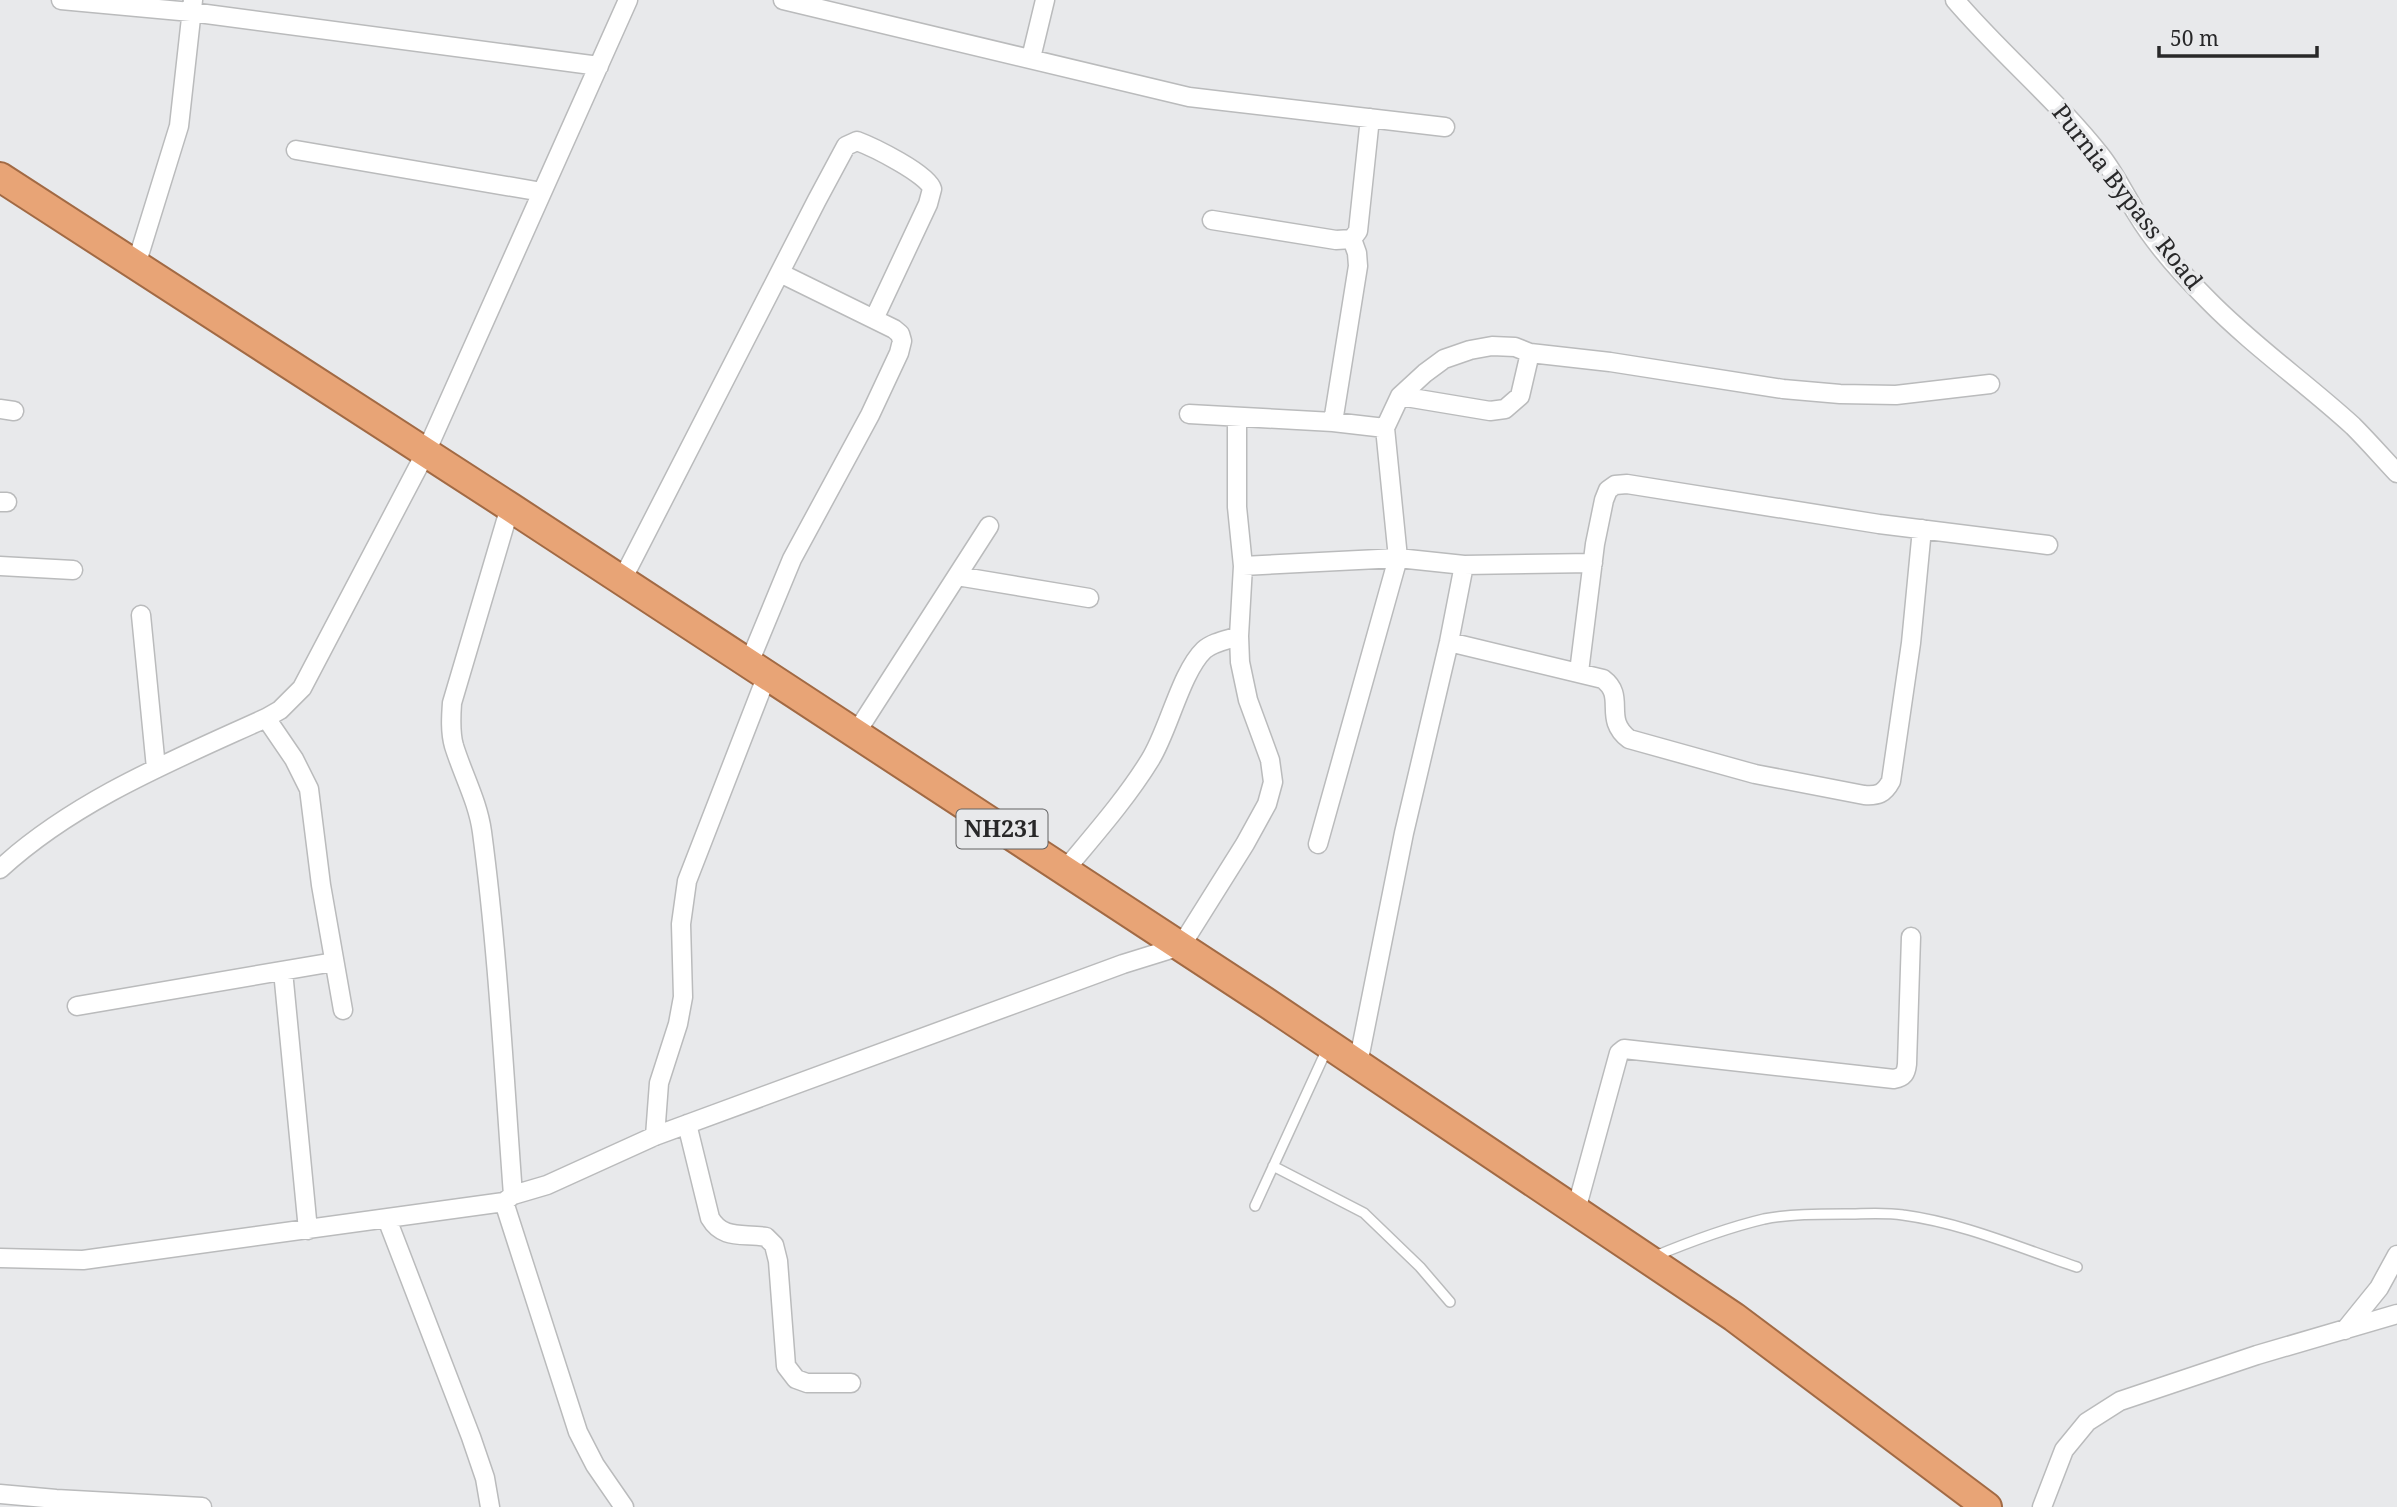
<svg xmlns="http://www.w3.org/2000/svg" width="2397" height="1507" viewBox="0 0 2397 1507" font-family="'Noto Serif',serif">
<style>
.lines{fill:none;stroke-linecap:round;stroke-linejoin:round}
.service-casing{stroke:#babbbc;stroke-width:12}
.minor-casing{stroke:#babbbc;stroke-width:21}
.trunk-casing{stroke:#a26a44;stroke-width:32}
.service{stroke:#fff;stroke-width:9}
.minor{stroke:#fff;stroke-width:18}
.trunk{stroke:#e8a476;stroke-width:28}
.labels{text-anchor:middle;stroke-width:7;stroke-linejoin:round;paint-order:stroke}
.shield{fill:#e8e9eb;stroke:#626263;stroke-width:2}
.shield-label{font-size:23px;font-weight:bold;fill:#282829}
.street-label{font-size:24px;fill:#282829;stroke:#e8e9eb}
</style>
<rect width="100%" height="100%" fill="#e8e9eb"/>
<g class="lines">
<defs>
<path id="service" d="M1273,1166L1364,1213L1420,1267L1450,1302
M1255,1206L1327,1049
M1653,1257C1689,1242 1726,1228 1764,1219C1790,1214 1818,1214 1844,1214C1863,1214 1884,1212 1903,1215C1963,1223 2020,1248 2077,1267"/>
<path id="minor" d="M61,0L191,12L599,66
M783,0L1189,97L1445,127
M1955,0C2001,54 2057,100 2101,156C2115,174 2125,195 2137,214C2156,246 2182,274 2208,300C2253,346 2306,383 2353,426C2368,441 2382,457 2397,473
M1031,58L1045,0
M296,150L542,192
M1212,220L1336,240L1352,239L1358,231L1370,118
M136,265L179,126L193,0
M1400,396L1490,411L1505,409L1520,396L1530,353
M0,409L14,411
M1189,414L1333,422L1385,428
M1333,422L1358,266L1357,253L1352,239
M0,502H7
M510,507L452,703C451,717 450,732 454,746C463,775 478,802 482,832C498,952 504,1074 513,1195
M0,566L73,570
M1243,566L1398,558L1464,565L1593,563
M957,576L1089,598
M622,580L817,200L846,146L857,141C873,147 928,174 932,189L928,204L874,319
M141,615L156,768
M1449,642L1603,679C1627,697 1602,718 1629,739L1755,774L1864,795C1878,796 1884,794 1891,781L1911,643L1922,529
M749,663L792,559L870,415L899,353L902,341L900,334L894,329L780,273
M1579,672L1595,544L1604,500L1608,490L1615,485L1627,484L1879,524L2048,545
M266,718L294,759L309,789L321,885L343,1010
M856,733L989,526
M1318,844L1398,558L1385,428L1400,396L1425,373L1444,359L1470,350L1492,346L1515,347L1530,353L1610,362L1783,389L1840,394L1896,395L1990,384
M0,869C75,800 174,760 266,718L280,710L302,688L426,452L628,0
M1065,870C1094,835 1126,799 1150,760C1168,732 1181,672 1204,650C1213,642 1227,640 1239,636
M283,971L308,1230
M77,1006L334,962
M1358,1064L1404,833L1449,642L1464,565
M687,1124L710,1218C723,1240 742,1233 766,1237L774,1245L778,1261L786,1366L796,1379L807,1383H851
M655,1136L659,1083L678,1024L683,997L681,924L687,881L767,675
M504,1202L578,1432L595,1465L624,1507
M1576,1210L1619,1053L1624,1049L1894,1079C1904,1077 1906,1073 1907,1064L1911,937
M387,1219L471,1437L485,1478L490,1507
M0,1258L83,1260L504,1202L513,1195L547,1185L655,1136L1123,964L1181,946L1245,844L1267,804L1273,782L1270,760L1248,700L1240,662L1239,636L1243,566L1237,507V417
M2345,1330L2379,1288L2397,1255
M0,1494L56,1499L202,1507
M2042,1507L2064,1450L2087,1422L2120,1401L2257,1355L2397,1314"/>
<path id="trunk" d="M0,177L510,507L1264,1001L1734,1317L1987,1507"/>
</defs>
<use href="#service" class="service-casing"/>
<use href="#minor" class="minor-casing"/>
<use href="#trunk" class="trunk-casing"/>
<use href="#service" class="service"/>
<use href="#minor" class="minor"/>
<use href="#trunk" class="trunk"/>
</g>
<g class="labels">
<rect class="shield" x="956.5" y="809.5" width="91" height="39" rx="5"/>
<g class="shield-label">
<text x="1002" y="837">NH231</text>
</g>
<g class="street-label">
<text transform="translate(2127 197) rotate(52)" y="8">Purnia Bypass Road</text>
</g>
</g>
<path d="M2159 46v10h158v-10" fill="none" stroke="#282829" stroke-width="3.5"/>
<text x="2170" y="46" font-size="21" fill="#282829" stroke="#e8e9eb" stroke-width="5" paint-order="stroke">50 m</text>
</svg>
